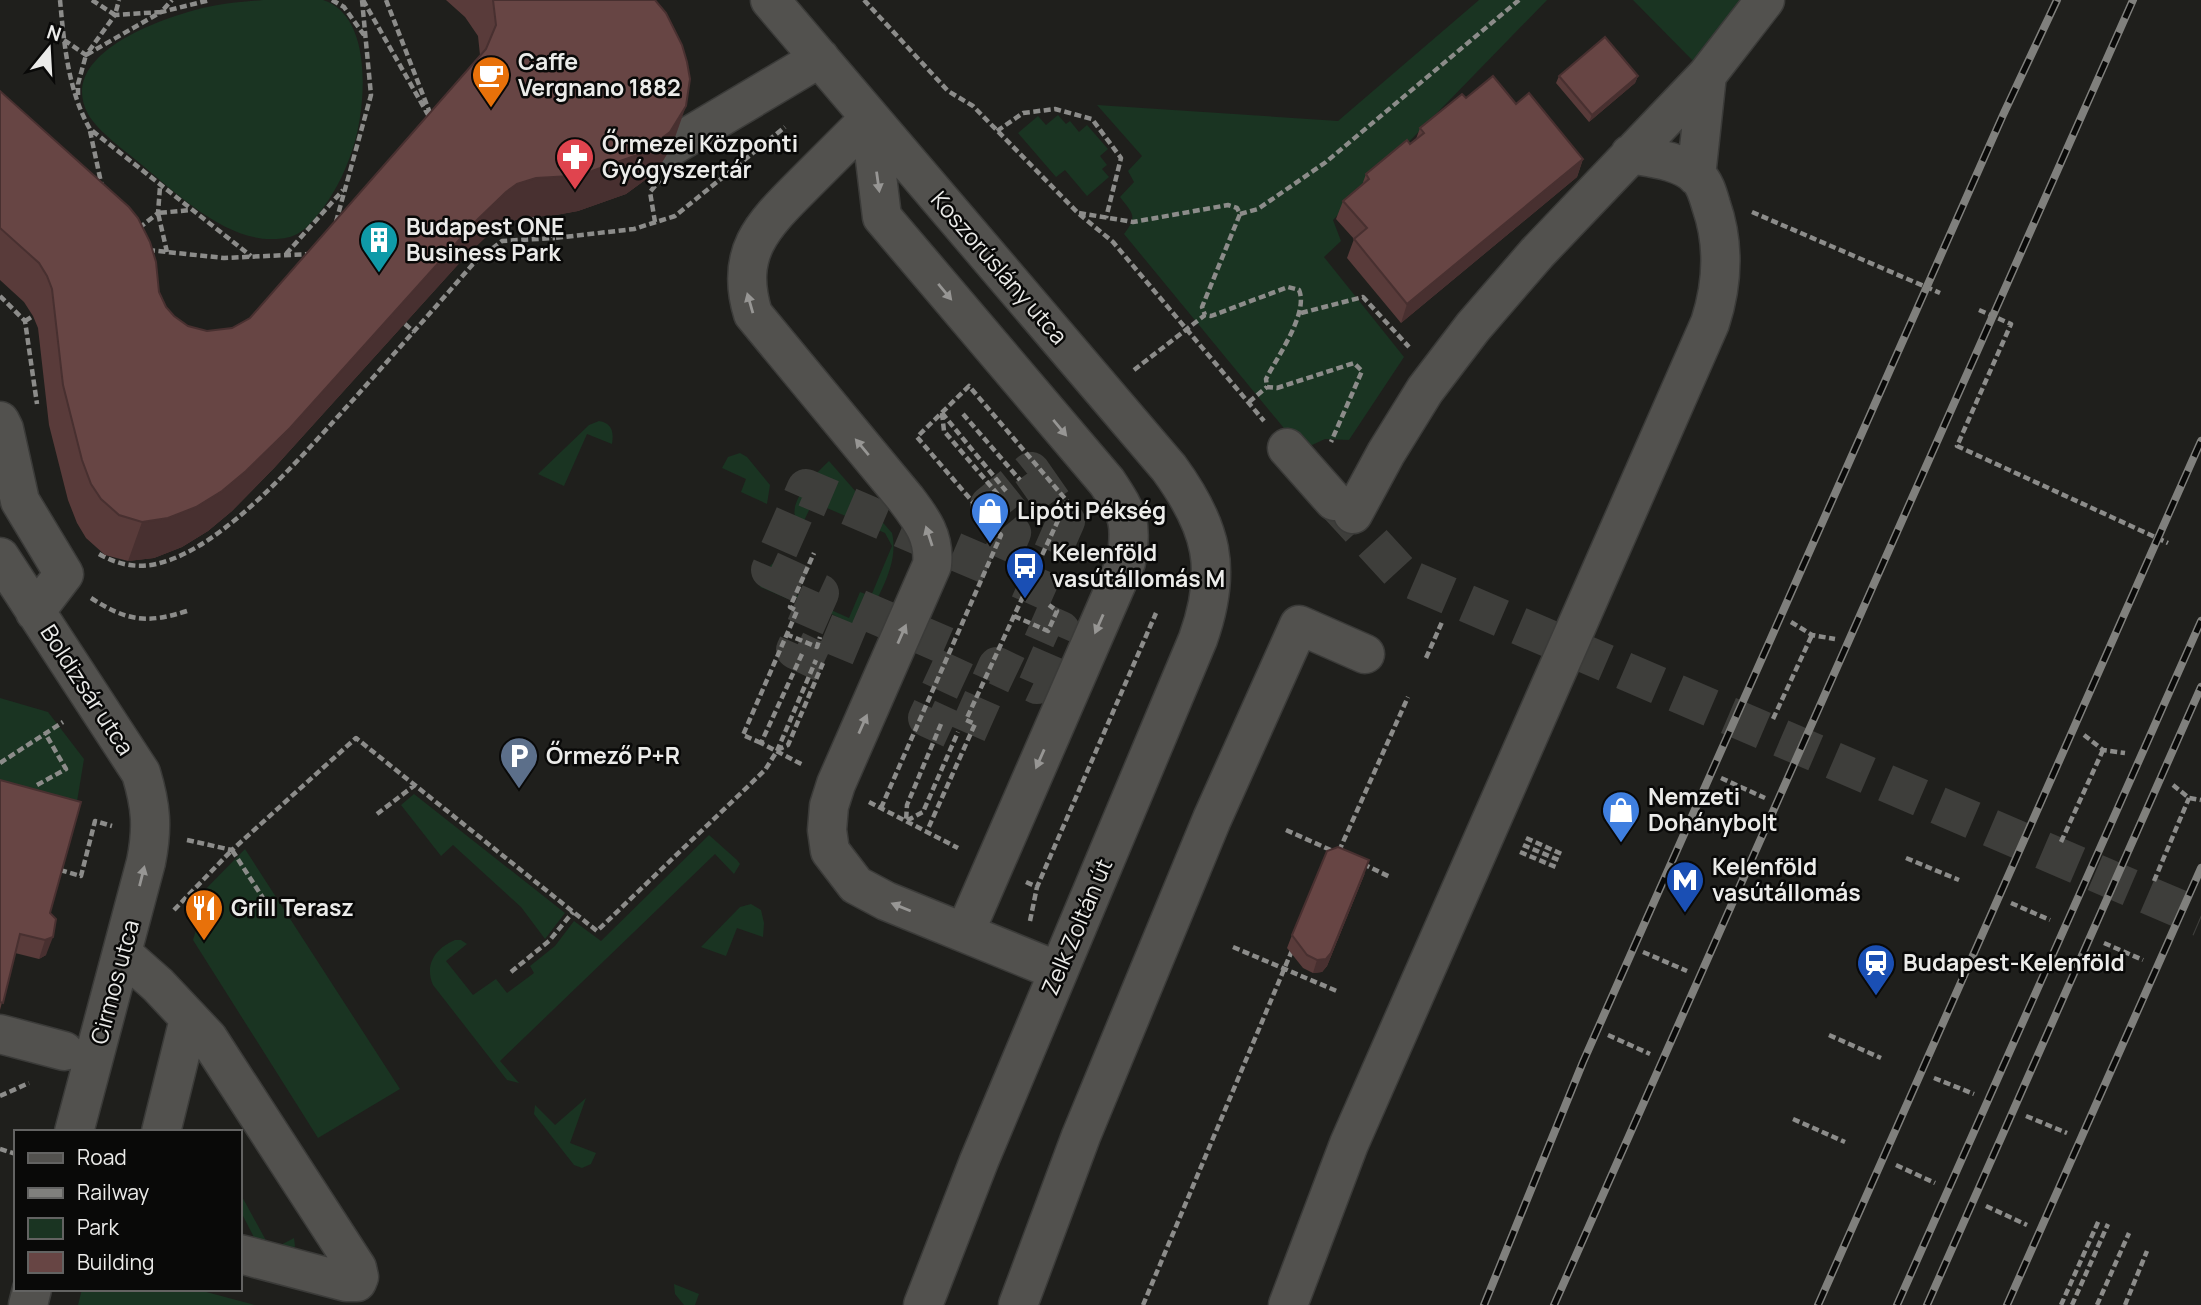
<svg xmlns="http://www.w3.org/2000/svg" width="2201" height="1305" viewBox="0 0 2201 1305" font-family="Manrope,sans-serif">
<style>
.green{fill:#1a3422}
.lines{fill:none;stroke-linecap:round;stroke-linejoin:round}
.minor-tunnel{stroke:#3e3e3b;stroke-width:38;stroke-dasharray:38 19;stroke-linecap:butt}
.minor-casing{stroke:#3b3b39;stroke-width:41}
.path{stroke:#8c8c8a;stroke-width:4.5;stroke-dasharray:7 3.5;stroke-linecap:butt}
.minor{stroke:#52514e;stroke-width:38}
.rail-casing{stroke:#80807d;stroke-width:8}
.rail{stroke:#090908;stroke-width:5;stroke-dasharray:16;stroke-linecap:butt}
.wall{fill:#593b3a}
.shaded-wall{fill:#483030}
.building{fill:#674544;stroke:#483030;stroke-width:2}
.oneway{fill:#979694}
.labels{text-anchor:middle;stroke-width:5;stroke-linejoin:round;paint-order:stroke}
.poi-label{font-size:23px;font-weight:bold;fill:#ebebe9;stroke:#090908;text-anchor:start}
.street-label{font-size:23px;fill:#ebebe9;stroke:#090908}
</style>
<rect width="100%" height="100%" fill="#1f1f1c"/>
<path class="green" d="M263,0H323C374,16 366,108 353,148C345,173 332,199 315,218C310,224 302,232 295,235C289,238 280,239 274,239C226,241 177,194 142,165C127,152 98,132 88,114C57,56 155,21 195,10C217,4 240,2 263,0Z
M1479,0H1547L1333,220L1341,241L1324,257L1404,357L1349,440L1325,439L1312,445L1297,444L1124,234C1138,216 1133,214 1120,197L1134,182L1128,171L1142,156L1097,105L1338,121Z
M1633,0H1756L1699,67Z
M1058,115L1066,124L1070,121L1079,132L1087,125L1108,149L1100,156L1107,165L1102,169L1109,177L1087,196L1065,170L1056,177L1018,133L1038,116L1046,125Z
M599,421C612,423 614,432 612,444L587,434L564,486L538,474L589,425Z
M740,453L747,457L770,485L767,504L741,492L746,479L722,468L728,457Z
M829,461L892,533C900,566 875,600 862,629L791,594L788,599L760,587C766,572 769,559 787,559L775,585L849,618L860,592L871,596L892,546L885,533L813,502L801,527C780,507 815,475 829,461Z
M0,698L48,712L84,759L74,820L0,799Z
M414,794L565,913L545,939L521,907L453,845L441,856L401,805Z
M709,835L737,860L740,864L734,874L715,854L500,1061L519,1083L507,1080L433,985C424,964 436,948 455,940H461L467,944L446,961L473,995L496,979L507,993L534,973L530,966L555,946L574,921L601,941Z
M245,849L400,1089L318,1138L193,940L196,930L190,905Z
M751,904L761,910L764,923L763,937L737,928L726,956L701,947L740,907Z
M586,1098L570,1143L596,1153L591,1164L582,1168L574,1165L534,1114L535,1105L555,1125Z
M240,1193L269,1246L275,1248L294,1238L295,1246L292,1252L259,1247L242,1214L240,1213Z
M674,1284L699,1294L695,1305H684L675,1294Z
M82,1289H195L255,1305H78Z"/>
<g class="lines">
<path class="minor-tunnel" d="M1031,471L1066,521L1025,614L1061,630L1037,685L997,666L966,736L927,718L958,651L856,607L831,667L795,650L820,593L770,570L806,488L996,569L1012,533L989,505Z
M1334,501L1403,576L2201,918"/>
<defs>
<path id="minor" d="M770,0L1169,468C1212,527 1223,569 1198,639L979,1161L923,1305
M870,118C848,140 826,162 805,183C763,225 734,252 753,314L906,499C922,520 935,537 932,565L836,784L829,806L827,830L830,851L856,885L886,901L1058,971
M870,118L882,217L1107,482C1129,515 1132,523 1126,562L965,932
M672,146L820,58
M1696,176L1707,75
M0,421L4,429L20,501L64,574L35,612
M1287,448L1334,501
M1353,514L1386,453L1425,390L1473,327L1537,253L1707,75L1765,0
M0,557L141,773C151,806 153,827 146,862L74,1132
M123,954L158,985L208,1038L357,1268L359,1277L357,1282H346L240,1254
M0,1034L64,1051
M161,1132L189,1019
M28,1305L32,1289
M1018,1305L1081,1136L1212,819L1299,625L1365,654
M1288,1305L1349,1144L1710,323C1723,283 1725,245 1711,205C1708,195 1705,183 1697,176C1679,160 1652,158 1630,154"/>
</defs>
<use href="#minor" class="minor-casing"/>
<path class="path" d="M60,0C64,43 68,91 90,129L251,256
M92,0L115,15L119,0
M332,0L344,7L364,35
M363,0L431,120
M386,0L430,113
M864,0L948,91L973,106L1078,213L1113,242L1264,421
M64,40L86,55L115,15L161,12L172,0
M78,95V84L86,55L161,12L210,0
M90,131L102,187
M997,131L1023,113L1055,109L1092,119L1121,158L1106,218
M1752,212L1940,293
M1079,213L1133,222L1228,205L1237,208L1240,214L1202,307L1205,315
M1240,214L1258,209L1326,162L1519,0
M532,218L555,238L634,229L675,216L785,127
M336,222L371,95L362,0
M655,222L650,192L660,180
M139,228L158,213L160,187
M148,250L224,258L310,254
M167,252L158,213L191,210
M286,254L343,190
M0,296L25,321L37,404
M1979,310L2011,324L1957,446L2168,543
M1301,313L1363,297L1409,347
M25,321L33,316
M405,324L414,332
M1134,370L1205,315L1211,316L1288,287L1299,290C1309,313 1277,357 1266,379L1267,387L1277,388L1354,363L1362,371L1331,442
M1249,402L1267,387
M942,413L944,431L1000,497
M942,413L1006,491
M963,414L1020,480
M99,554C118,565 139,569 160,563C227,546 307,450 353,400C393,355 433,310 473,264L502,241L555,238
M91,598C127,621 146,624 187,611
M1014,616L1048,631L1057,611L1049,605
M1791,622L1812,635L1835,639
M786,634L817,647L820,637
M802,654L761,743L803,765
M1426,658L1442,622
M1773,719L1812,635
M941,724L907,805L906,821L923,812L958,732
M2084,735L2103,750L2125,753
M761,743L743,735L797,611L790,607L814,553
M777,750L788,745L823,663
M0,763L63,722
M1721,778L1765,798
M37,785L66,769L45,733
M2173,785L2189,798L2201,800
M869,802L958,848
M881,808L1001,535L917,437L969,386L1067,501L966,720L975,724L927,831
M377,814L415,785
M1286,830L1335,852
M1526,838L1564,855
M187,840L232,850L356,738L597,931L765,770L777,751L816,660
M2061,842L2103,750
M1523,845L1561,861
M1339,851L1408,697
M1520,852L1558,868
M1906,858L1959,880
M1363,864L1390,877
M60,870L81,876L95,821L112,826
M2154,881L2189,798
M1026,882L1037,887L1156,613
M2011,903L2050,920
M174,910L232,850L272,912
M1030,921L1037,887
M2104,943L2143,960
M1233,947L1339,992
M1643,952L1687,971
M511,972L549,941L573,912
M1608,1035L1650,1054
M1829,1035L1881,1058
M1934,1078L1974,1094
M0,1096L29,1083
M2026,1116L2067,1133
M1793,1119L1845,1142
M0,1149L16,1154
M1896,1165L1935,1183
M1986,1206L2027,1225
M1143,1305L1293,948
M2061,1305L2099,1220
M2072,1305L2108,1224
M2097,1305L2129,1233
M2125,1305L2147,1251"/>
<use href="#minor" class="minor"/>
<defs>
<path id="rail" d="M1484,1305L1583,1062L2003,115L2057,0
M1554,1305L2133,0
M1818,1305L2201,441
M1897,1305L2201,621
M1927,1305L2201,687
M2007,1305L2201,868"/>
</defs>
<use href="#rail" class="rail-casing"/>
<use href="#rail" class="rail"/>
</g>
<path class="wall" d="M446,0H655L672,146L656,172L626,194L578,211L556,215L522,218L503,224L491,232L463,259L275,467L232,511L208,531L182,547L154,558L128,561L105,555L86,538L77,523L68,500L49,425L38,328L33,316L24,302L0,280V91L159,292L166,307L174,316L188,326L207,331L232,328L250,318L480,55L478,36L465,17Z
M1559,76H1638L1635,83L1589,122L1556,83Z
M1466,98L1516,104L1583,159L1577,177L1401,323L1347,258L1354,239L1336,219L1343,201L1362,185L1366,174L1416,139L1420,128Z
M0,780L50,913L46,955L39,959L15,953L0,1010Z
M1365,873L1327,966L1322,972L1313,973L1303,968L1287,948L1292,935Z"/>
<path class="shaded-wall" d="M1638,76L1635,83L1589,122L1592,115Z
M686,106L672,146L656,172L626,194L578,211L556,215L522,218L503,224L491,232L463,259L275,467L232,511L208,531L182,547L154,558L128,561L142,522L477,220L506,192L517,184Z
M1583,159L1577,177L1401,323L1407,304Z
M1365,873L1327,966L1322,972L1313,973L1317,960Z
M53,937L46,955L39,959L45,940Z"/>
<path class="building" d="M493,0H655L666,13L682,45L687,62L690,79L686,106L670,132L640,154L592,171L571,176L536,178L517,184L506,192L477,220L290,428L246,471L222,491L196,507L168,518L142,522L119,515L101,499L91,484L82,460L63,385L52,289L47,276L39,263L0,228V91L129,207L138,218L150,242L156,262L159,292L166,307L174,316L188,326L207,331L232,328L250,318L486,49L496,25Z
M1605,37L1638,76L1592,115L1559,76Z
M1493,76L1516,104L1529,93L1583,159L1407,304L1354,239L1367,228L1343,201L1369,179L1366,174L1407,140L1410,144L1424,133L1420,128L1462,94L1466,98Z
M0,780L81,802L50,913L56,919L53,937L45,940L20,934L3,1003L0,1002Z
M1338,847L1369,860L1331,953L1326,959L1317,960L1307,955L1292,935L1327,851Z"/>
<defs><path id="oneway-solid" d="M-6-.8H1V-3.2L6.5 0L1 3.2V.8H-6Z" transform="scale(1.75)"/></defs>
<g class="oneway">
<use href="#oneway-solid" transform="translate(878 182) rotate(82)"/>
<use href="#oneway-solid" transform="translate(945 292) rotate(50)"/>
<use href="#oneway-solid" transform="translate(750 303) rotate(-106)"/>
<use href="#oneway-solid" transform="translate(1060 428) rotate(50)"/>
<use href="#oneway-solid" transform="translate(862 447) rotate(-130)"/>
<use href="#oneway-solid" transform="translate(929 536) rotate(-108)"/>
<use href="#oneway-solid" transform="translate(1099 624) rotate(114)"/>
<use href="#oneway-solid" transform="translate(902 634) rotate(-66)"/>
<use href="#oneway-solid" transform="translate(863 724) rotate(-66)"/>
<use href="#oneway-solid" transform="translate(1040 759) rotate(114)"/>
<use href="#oneway-solid" transform="translate(142 876) rotate(-76)"/>
<use href="#oneway-solid" transform="translate(901 907) rotate(-158)"/>
</g>
<defs>
<symbol id="cafe-pin" viewBox="-11 -11 22 30"><path d="M0 17L-7.5 6A9.5 9.5 0 1 1 7.5 6Z" fill="#e8710a" stroke="#090908"/><path d="M-5.5-4.5H6V0H3Q3 3.5 0 3.5H-2.5Q-5.5 3.5-5.5 0ZM3-3.2v2h1.7v-2ZM-6 4.5H4V6H-6Z" fill="#fff"/></symbol>
<symbol id="pharmacy-pin" viewBox="-11 -11 22 30"><path d="M0 17L-7.5 6A9.5 9.5 0 1 1 7.5 6Z" fill="#e0444e" stroke="#090908"/><path d="M-2-6h4v4h4v4h-4v4h-4v-4h-4v-4h4Z" fill="#fff"/></symbol>
<symbol id="building-pin" viewBox="-11 -11 22 30"><path d="M0 17L-7.5 6A9.5 9.5 0 1 1 7.5 6Z" fill="#0f9aa8" stroke="#090908"/><path d="M-4-6H4V6H1V3H-1V6H-4ZM-2.5-4.3h1.7v1.8h-1.7ZM.8-4.3h1.7v1.8H.8ZM-2.5-1h1.7V.8h-1.7ZM.8-1h1.7V.8H.8Z" fill="#fff"/></symbol>
<symbol id="shop-pin" viewBox="-11 -11 22 30"><path d="M0 17L-7.5 6A9.5 9.5 0 1 1 7.5 6Z" fill="#3f7fe0" stroke="#090908"/><path d="M-5-2.5h2.3a2.7 3.5 0 0 1 5.4 0H5L5.5 6h-11ZM-1.5-2.5h3a1.5 2.3 0 0 0-3 0Z" fill="#fff"/></symbol>
<symbol id="bus-pin" viewBox="-11 -11 22 30"><path d="M0 17L-7.5 6A9.5 9.5 0 1 1 7.5 6Z" fill="#1a4fb4" stroke="#090908"/><path d="M-5-6H5V4H4V6H2V4H-2V6H-4V4H-5ZM-3.5-4V0h7V-4ZM-3.5 1.2v1.5H-2V1.2ZM2 1.2v1.5H3.5V1.2Z" fill="#fff"/></symbol>
<symbol id="parking-pin" viewBox="-11 -11 22 30"><path d="M0 17L-7.5 6A9.5 9.5 0 1 1 7.5 6Z" fill="#5c6f8a" stroke="#090908"/><path d="M-3.5-5.5H1a3.5 3.5 0 0 1 0 7H-1V5.5H-3.5ZM-1-3.4V-.6H.8a1.4 1.4 0 0 0 0-2.8Z" fill="#fff"/></symbol>
<symbol id="metro-pin" viewBox="-11 -11 22 30"><path d="M0 17L-7.5 6A9.5 9.5 0 1 1 7.5 6Z" fill="#1a4fb4" stroke="#090908"/><path d="M-5.5 5V-5H-3L0 0L3-5H5.5V5H3V-.5L0 4L-3-.5V5Z" fill="#fff"/></symbol>
<symbol id="restaurant-pin" viewBox="-11 -11 22 30"><path d="M0 17L-7.5 6A9.5 9.5 0 1 1 7.5 6Z" fill="#e8710a" stroke="#090908"/><path d="M-5-6h1v4h1v-4h1v4h1v-4h1v5L-1.5 .5V6h-2V.5L-5-1ZM5-6V6H3V1.5H1.5Q1.5-4 5-6Z" fill="#fff"/></symbol>
<symbol id="station-pin" viewBox="-11 -11 22 30"><path d="M0 17L-7.5 6A9.5 9.5 0 1 1 7.5 6Z" fill="#1a4fb4" stroke="#090908"/><path d="M-3-6H3Q5-6 5-4V2Q5 4 3 4L4.5 6H3L1.5 4h-3L-3 6H-4.5L-3 4Q-5 4-5 2V-4Q-5-6-3-6ZM-3.5-4v3h7v-3ZM-3.5 1v1.5H-2V1ZM2 1v1.5H3.5V1Z" fill="#fff"/></symbol>
</defs>
<g fill-rule="evenodd">
<use href="#cafe-pin" x="469" y="53" width="44" height="60"/>
<use href="#pharmacy-pin" x="553" y="135" width="44" height="60"/>
<use href="#building-pin" x="357" y="218" width="44" height="60"/>
<use href="#shop-pin" x="968" y="489" width="44" height="60"/>
<use href="#bus-pin" x="1003" y="544" width="44" height="60"/>
<use href="#parking-pin" x="497" y="734" width="44" height="60"/>
<use href="#shop-pin" x="1599" y="788" width="44" height="60"/>
<use href="#metro-pin" x="1663" y="858" width="44" height="60"/>
<use href="#restaurant-pin" x="182" y="886" width="44" height="60"/>
<use href="#station-pin" x="1854" y="941" width="44" height="60"/>
</g>
<g class="labels">
<g class="poi-label">
<text x="518" y="70">Caffe<tspan x="518" dy="26">Vergnano 1882</tspan></text>
<text x="602" y="152">Őrmezei Központi<tspan x="602" dy="26">Gyógyszertár</tspan></text>
<text x="406" y="235">Budapest ONE<tspan x="406" dy="26">Business Park</tspan></text>
<text x="1017" y="519">Lipóti Pékség</text>
<text x="1052" y="561">Kelenföld<tspan x="1052" dy="26">vasútállomás M</tspan></text>
<text x="546" y="764">Őrmező P+R</text>
<text x="1648" y="805">Nemzeti<tspan x="1648" dy="26">Dohánybolt</tspan></text>
<text x="1712" y="875">Kelenföld<tspan x="1712" dy="26">vasútállomás</tspan></text>
<text x="231" y="916">Grill Terasz</text>
<text x="1903" y="971">Budapest-Kelenföld</text>
</g>
<g class="street-label">
<text transform="translate(999 268) rotate(49)" y="8">Koszorúslány utca</text>
<text transform="translate(87 690) rotate(57)" y="8">Boldizsár utca</text>
<text transform="translate(1077 927) rotate(-67)" y="8">Zelk Zoltán út</text>
<text transform="translate(115 982) rotate(-75)" y="8">Cirmos utca</text>
</g>
</g>
<rect x="14" y="1130" width="228" height="161" fill="#090908" stroke="#636362" stroke-width="2"/>
<rect x="28" y="1153" width="35" height="10" fill="#52514e" stroke="#636362" stroke-width="2"/>
<text x="77" y="1165" font-size="21" fill="#ebebe9">Road</text>
<rect x="28" y="1188" width="35" height="10" fill="#80807d" stroke="#636362" stroke-width="2"/>
<text x="77" y="1200" font-size="21" fill="#ebebe9">Railway</text>
<rect x="28" y="1218" width="35" height="21" fill="#1a3422" stroke="#636362" stroke-width="2"/>
<text x="77" y="1235" font-size="21" fill="#ebebe9">Park</text>
<rect x="28" y="1252" width="35" height="21" fill="#674544" stroke="#636362" stroke-width="2"/>
<text x="77" y="1270" font-size="21" fill="#ebebe9">Building</text>
<g transform="translate(49 49) rotate(18)" stroke="#090908" stroke-width="5" paint-order="stroke">
<path d="M0-5L12 26L0 18L-12 26Z" fill="#ebebe9"/>
<text y="-10" font-size="19" font-weight="bold" text-anchor="middle" fill="#ebebe9">N</text>
</g>
</svg>
